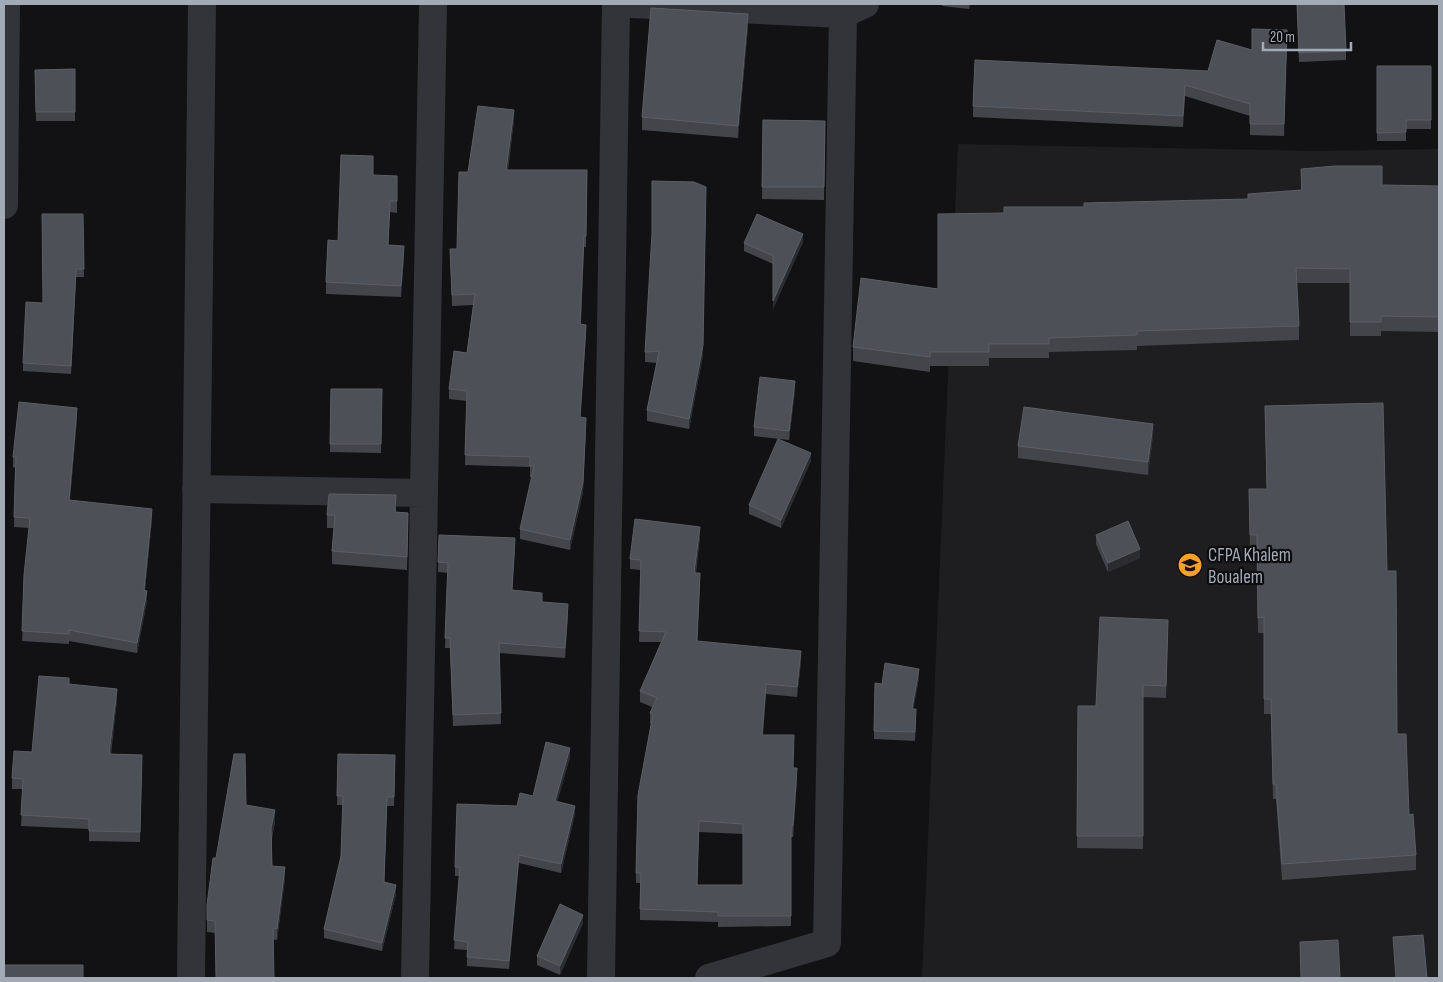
<svg xmlns="http://www.w3.org/2000/svg" width="1443" height="982" viewBox="0 0 1443 982" font-family="'Sofia Sans Condensed',sans-serif">
<style>
.built{fill:#1e1e21}
.lines{fill:none;stroke-linecap:round;stroke-linejoin:round}
.minor{stroke:#323439;stroke-width:28}
.wall{fill:#43454a;fill-rule:evenodd}
.shaded-wall{fill:#2b2c30}
.building{fill:#4d5056;stroke:#5b5e65;fill-rule:evenodd}
.labels{text-anchor:middle;stroke-width:4.5;stroke-linejoin:round;paint-order:stroke}
.poi-label{font-size:19px;fill:#a2aab6;stroke:#0d0d0f;text-anchor:start}
</style>
<rect width="100%" height="100%" fill="#121214"/>
<path class="built" d="M958,144L1317,151L1439,149V978H922Z"/>
<g class="lines">
<path class="minor" d="M632,4L843,14L865,4
M4,205L6,4
M196,489L424,493
M191,978L202,4
M415,978L433,4
M601,978L616,4
M709,978L827,943L843,14"/>
</g>
<path class="wall" d="M942,4H970L969,9L942,6Z
M1297,4L1346,51V60L1299,62Z
M748,27L738,138L642,130V117Z
M1287,30L1284,136L1250,135V116L1185,96L1183,127L973,117V106L1208,71L1252,50Z
M1377,66H1431V129H1406V141H1377Z
M75,69V121H36L35,70Z
M514,120L508,170H587L586,247H584L581,324L586,335L580,417L586,428L583,492L570,550L520,539V529L532,477H530V467L465,465L467,401L449,399V389L467,353L473,305L452,306L450,249H457L468,172Z
M763,120L825,121L824,200L762,199Z
M1301,169L1382,185L1439,186V332L1381,331V336H1350V283H1296L1299,326V340L1137,346V350L1049,352V358H989V366H930V372L853,361V347L938,289L1004,213L1084,207L1248,199L1301,190Z
M373,175L397,187V213L390,212L388,245L404,257L401,297L326,294V282L338,241Z
M83,214L84,277H76L71,374L23,371V363L43,303Z
M803,242L773,309V264L744,251V243Z
M645,352L703,355L689,429L647,421V410L657,363L645,362Z
M331,389H382L381,453L330,452Z
M795,390L789,440L754,436V427Z
M1265,406L1387,571L1397,734L1409,815L1416,855V870L1282,880L1276,799H1273L1271,714H1264V633H1258L1257,550H1250L1249,489H1267Z
M77,418L70,500L152,519L145,590L147,601L137,653L69,641V644L22,641L29,528L14,527L15,468L13,467V457Z
M1153,436L1148,475L1018,458V446Z
M811,461L781,528L749,514V505Z
M396,508V512L408,513L407,570L332,564V551L334,528H327V515Z
M439,535L515,548L512,590L542,602L568,615L565,658L499,653L501,724L453,726L450,648H445L448,573L438,572Z
M1096,535L1140,558L1108,572L1096,544Z
M700,537L696,573L700,583L697,641L801,662L797,697L766,694L763,735L793,768L797,779L793,837H791V926L718,927V922L640,920V883H636V873L651,724L650,723V713L652,707L640,702V691L661,642H639L641,570L630,569V559ZM699,832L743,834V885H697Z
M1168,633L1166,698L1143,697V849L1077,848L1078,706H1096Z
M919,678L913,709L916,718L915,741L874,739V731L882,684Z
M69,684L117,700L111,754L142,755L140,842L89,841V829L21,826L23,789H12V778L32,752Z
M338,754L395,755L394,806H387L384,882L396,894L382,951L324,938V929L341,856L343,805H337Z
M570,757L557,802L575,814L561,873L519,863L509,969L467,966V950L454,949L459,876H455V867L517,806L533,796Z
M246,805L275,822L272,838V866L285,879L277,940L207,932V905Z
M583,923L560,975L537,965V956Z"/>
<path class="shaded-wall" d="M748,14V27L738,138V126Z
M1185,85V96L1183,127V116Z
M514,110V120L506,180V170Z
M706,187L703,355L689,429V419Z
M803,234V242L773,309V301Z
M584,236V247L580,335V324Z
M404,246V257L401,297V286Z
M76,269V277L71,374V366Z
M586,325V335L580,428V417Z
M795,381V390L789,440V431Z
M77,408V418L69,510V500Z
M586,418L583,492L570,550V540Z
M1153,424V436L1148,475V462Z
M811,453V461L781,528V520Z
M152,509V519L144,600V590Z
M700,527V537L694,583V573Z
M1140,549V558L1108,572V563Z
M147,591V601L137,653V643Z
M568,604V615L565,658V648Z
M1168,620V633L1166,698V686Z
M801,651V662L797,697V687Z
M919,669V678L912,718V709Z
M766,684V694L762,746V735Z
M117,689V700L109,765V754Z
M570,748V757L555,810V801Z
M797,768V779L793,837V826Z
M575,806V814L561,873V864Z
M275,810V822L271,839V828Z
M519,855V863L509,969V961Z
M285,867V879L277,940V929Z
M396,885V894L382,951V943Z
M583,915V923L560,975V966Z"/>
<path class="building" d="M1297,4H1344L1346,51L1299,53Z
M651,8L748,14L738,126L642,117Z
M1252,29L1287,30L1284,124H1250V104L1185,85L1183,116L973,106L975,60L1208,71L1217,40L1252,50Z
M1377,66H1431V120H1406V132L1377,133Z
M75,69V112H36L35,70Z
M478,106L514,110L506,170H587L586,236H584L580,324L586,325L580,417L586,418L583,482L570,540L520,529L534,466H530V457L465,455L467,391L449,389L454,351L467,353L475,294L452,295L450,249H457L459,172H468Z
M763,120L825,121L824,187H762Z
M341,155L373,156V175L397,176V201H390L388,245L404,246L401,286L326,282L328,240L338,241Z
M1335,166H1382V185L1439,186V317L1381,316V322H1350V269L1296,268L1299,326L1137,331V335L1049,338V344H989V352H930V357L853,347L861,278L938,289V214L1004,213V207H1084V203L1248,199V194L1302,190L1301,169Z
M652,181L694,182L706,187L703,345L689,419L647,410L659,352H645L652,233Z
M42,214H83L84,269H76L71,366L23,363L26,302L43,303Z
M757,214L803,234L773,301V256L744,243Z
M760,377L795,381L789,431L754,427Z
M331,389H382L381,444H330Z
M19,402L77,408L69,500L152,509L144,590L147,591L137,643L69,630V634L22,631L24,575L30,518L14,517L16,457H13Z
M1383,403L1387,571H1396L1397,734H1406L1409,815L1413,814L1416,855L1282,864L1276,784H1273L1271,699H1264V617L1258,618L1257,535H1250L1249,489H1267L1265,406Z
M1024,407L1153,424L1148,462L1018,446Z
M778,439L811,453L781,520L749,505Z
M329,494L396,495L395,512L408,513L407,557L332,551L335,515H327Z
M635,519L700,527L694,573H700L697,641L801,651L797,687L766,684L762,735H794L793,768H797L793,826H791V916H718V912L640,909L641,873H636L638,795L653,714L650,713L657,698L640,691L666,632L639,631L641,560L630,559ZM699,821L743,824V885H697Z
M1128,521L1140,549L1108,563L1096,535Z
M439,535L515,538L512,590L542,593V602L568,604L565,648L499,643L501,713L453,715L450,638H445L448,563L438,562Z
M1100,617L1168,620L1166,686L1143,685V836H1077L1078,706H1096Z
M885,663L919,669L912,709H916L915,732L874,731L875,683L882,684Z
M39,676L69,678V684L117,689L109,754L142,755L140,832L89,831V819L21,815L23,779L12,778L14,751L32,752Z
M546,742L570,748L555,801L575,806L561,864L519,855L509,961L467,957L468,942L454,940L460,867H455L457,804L517,806L520,793L533,796Z
M234,754H245L246,805L275,810L271,828L272,866L285,867L277,929L273,928L274,978H216L215,921L207,920V905L213,858H216Z
M338,754L395,755L394,797H387L384,882L396,885L382,943L324,929L341,856L343,796H337Z
M560,904L583,915L560,966L537,956Z
M1423,935L1427,978H1396L1393,937Z
M1338,940L1340,978H1301L1300,942Z
M4,965H83V978H4Z"/>
<defs>
<symbol id="university-disc" viewBox="-11 -11 22 22"><circle r="9.5" fill="#ffa01e" stroke="#0d0d0f"/><path d="M0-5L7-2L0 1L-7-2ZM-4 1L0 2.5L4 1V4Q0 6-4 4Z" fill="#111"/></symbol>
</defs>
<g fill-rule="evenodd">
<use href="#university-disc" x="1176" y="551" width="28" height="28"/>
</g>
<g class="labels">
<g class="poi-label">
<text x="1208" y="561">CFPA Khalem<tspan x="1208" dy="22">Boualem</tspan></text>
</g>
</g>
<rect width="1443" height="982" fill="none" stroke="#a2aab6" stroke-width="10"/>
<path d="M1263 42v8h88v-8" fill="none" stroke="#a2aab6" stroke-width="2.5"/>
<text x="1270" y="42" font-size="15" fill="#a2aab6" stroke="#0d0d0f" stroke-width="4" paint-order="stroke">20 m</text>
</svg>
